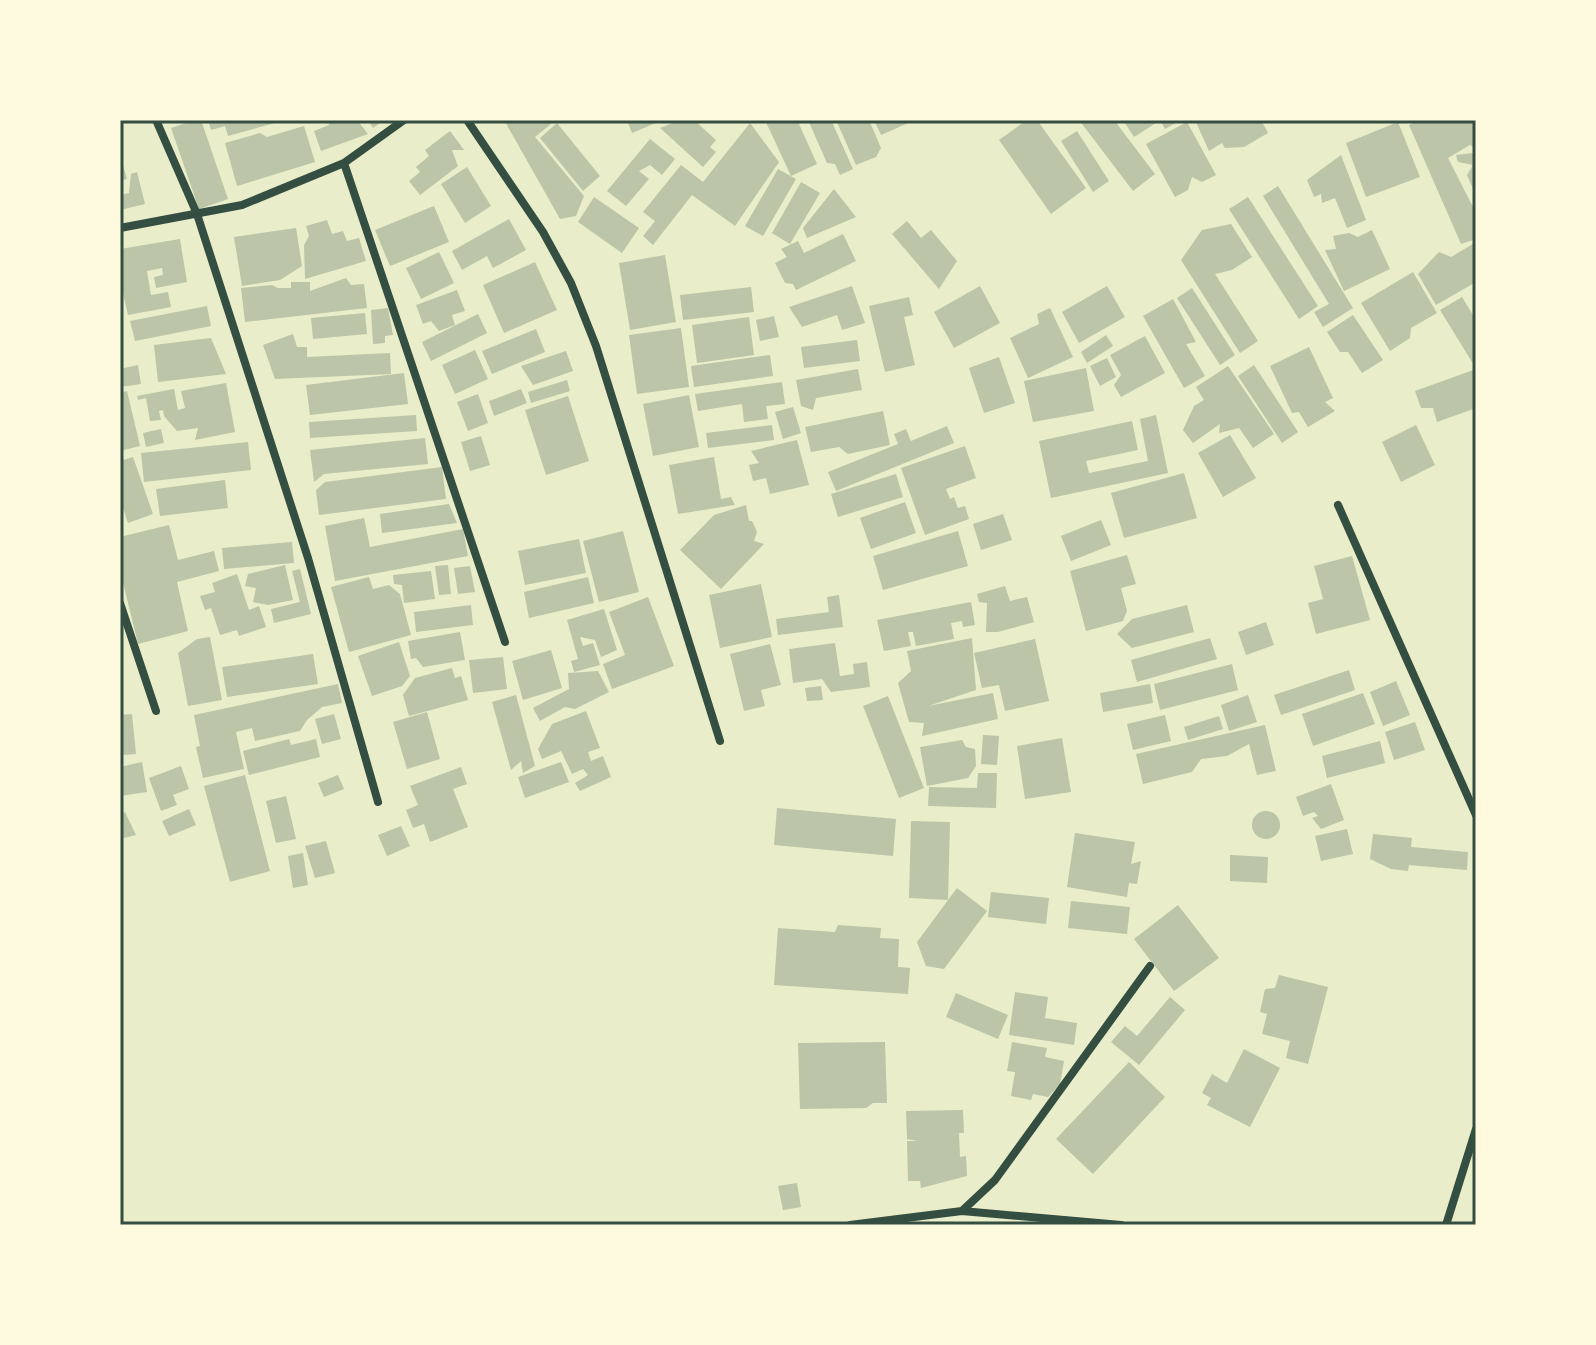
<svg xmlns="http://www.w3.org/2000/svg" width="1596" height="1345" viewBox="0 0 1596 1345" font-family="'Archivo Narrow',sans-serif">
<style>
.building{fill:#bcc5a7}
.lines{fill:none;stroke-linecap:round;stroke-linejoin:round}
.minor{stroke:#344e41;stroke-width:8}
.neatline{fill:none;stroke:#344e41;stroke-width:3}
</style>
<rect width="100%" height="100%" fill="#e9edc9"/>
<path class="building" d="M195,120H201L228,199L199,209L171,128Z
M208,120H282V121L228,136L225,126L211,130Z
M328,120H357L368,134L321,151L314,131L329,125Z
M368,120H384L373,128Z
M504,120H548L551,124L535,137L584,196L576,216L560,219Z
M627,120H663L632,133Z
M680,120H694L716,140L710,147L716,152L703,167L660,128Z
M765,120H807L799,124L817,164L791,176Z
M808,120H831L853,169L840,175L835,164L827,163Z
M836,120H869L881,148L876,157L856,165Z
M874,120H915L881,135Z
M1027,120H1037L1086,188L1051,214L999,140Z
M1079,120H1114L1155,174L1133,191Z
M1123,120H1153L1156,123L1134,137Z
M1160,120H1181L1165,129Z
M1195,120H1261L1268,133L1244,147L1225,148L1222,143L1209,151Z
M1419,120H1476V196L1467,175L1473,165L1458,162L1456,155L1473,153L1476,148L1470,145L1448,158L1473,207L1476,239L1461,244L1409,125Z
M1187,122L1216,175L1202,182L1192,177L1188,190L1175,197L1146,144Z
M1398,122L1420,177L1366,197L1346,143Z
M557,123L600,176L583,191L540,138Z
M750,123L779,162L735,226L692,195L653,245L643,236L655,221L643,212L681,165L703,182Z
M304,126L315,162L237,186L225,143L260,133L267,137Z
M450,131L464,150H452L458,166L420,195L409,181L420,172L416,167L429,156L425,150Z
M1077,131L1109,181L1093,192L1061,141Z
M650,139L675,159L662,175L650,165L639,171L649,179L626,206L607,191Z
M120,155L127,179L120,181Z
M1341,155L1366,220L1347,228L1335,198L1322,203L1321,194L1314,197L1307,180Z
M467,167L491,206L465,223L441,184Z
M778,169L796,179L763,236L745,226Z
M137,172L145,204L120,210V195L129,193L131,174Z
M801,182L820,193L790,244L772,233Z
M1278,186L1353,308L1323,327L1314,312L1329,304L1263,196Z
M834,189L856,217L807,238L803,228Z
M594,197L639,228L622,253L578,222Z
M1248,197L1318,306L1299,319L1229,209Z
M434,206L449,242L390,266L375,230Z
M509,219L526,250L493,268L487,256L462,270L452,251Z
M327,220L332,234L343,231L347,241L359,238L366,261L305,279L304,245L309,236L306,226Z
M907,221L921,238L931,230L957,261L939,289L892,234Z
M1231,224L1252,257L1232,270L1215,274L1258,341L1240,353L1181,260L1202,230Z
M296,228L302,266L280,280L242,286L234,237Z
M1372,230L1390,269L1344,291L1325,250L1336,249L1333,236L1349,233L1358,237Z
M843,234L856,261L796,290L793,284L785,283L775,263L787,257L781,249L798,241L804,253Z
M180,239L187,282L156,288L154,277L163,275L162,268L147,271L151,295L168,292L171,307L128,315L120,280V249Z
M1473,244L1476,250V282L1436,305L1418,274L1439,252L1451,257Z
M439,252L454,283L421,299L406,268Z
M665,255L676,322L630,330L619,263Z
M535,262L557,310L504,333L483,285Z
M1413,272L1437,313L1411,328L1410,338L1390,351L1361,303Z
M346,278L351,285L364,284L367,308L245,322L241,288L272,285L278,288H291V282H310V291Z
M852,286L865,323L842,330L837,315L802,327L789,307Z
M980,286L1000,323L954,348L934,312Z
M1107,286L1125,317L1079,343L1062,312Z
M751,287L754,312L683,320L680,295Z
M1192,288L1235,355L1220,365L1177,298Z
M457,290L465,311L452,315L455,325L439,331L431,321L423,324L416,305Z
M909,297L913,315L904,317L915,365L885,372L869,306Z
M1462,297L1476,320V360L1472,362L1440,310Z
M1173,299L1196,342L1186,344L1205,376L1184,388L1143,316Z
M207,306L211,326L135,341L130,321Z
M388,308L393,335L385,336V343L373,344L371,310Z
M1050,308L1073,357L1028,378L1010,338L1039,324L1037,314Z
M365,313L367,334L313,339L311,318Z
M478,314L487,333L431,361L422,342Z
M1353,315L1383,360L1362,373L1348,352H1340L1327,332Z
M774,316L779,337L760,341L756,320Z
M749,317L754,355L697,363L692,325Z
M681,328L689,387L637,394L629,335Z
M536,329L545,352L492,374L482,351Z
M293,334L297,347H307V357L390,353L391,374L275,379L263,345Z
M1106,335L1113,346L1087,363L1081,352Z
M1145,336L1165,373L1121,397L1114,385L1121,375L1110,355Z
M211,338L226,374L158,382L154,345Z
M857,340L860,361L804,368L801,347Z
M1309,347L1333,398L1325,402L1335,411L1308,427L1299,412L1292,413L1270,366Z
M475,350L488,379L455,394L442,365Z
M566,351L573,371L533,385L521,366Z
M770,355L773,376L694,387L691,366Z
M999,357L1015,403L984,413L969,368Z
M1107,358L1116,377L1100,386L1090,366Z
M138,365L141,384L120,387V369Z
M1254,365L1298,432L1282,443L1238,376Z
M1228,366L1274,434L1253,448L1239,428L1219,433L1220,424L1193,443L1183,430L1194,406L1204,400L1196,387Z
M1086,368L1094,411L1033,422L1024,381Z
M858,369L862,390L816,398L813,410L801,406L796,380Z
M1476,369V408L1437,422L1433,408H1421L1415,391Z
M404,373L408,404L310,415L306,385Z
M567,380L570,391L531,403L528,392Z
M782,382L785,404L766,406L768,419L744,422L742,404L698,411L695,394Z
M226,383L235,432L195,440L198,428L177,431L164,416L163,410L159,411L161,420L150,421L146,398L138,400L137,396L174,389L178,410L185,408L181,391Z
M521,389L527,403L494,416L489,401Z
M127,391L140,446L120,451V393Z
M478,394L488,423L468,431L457,402Z
M689,395L699,447L653,456L643,404Z
M568,396L589,461L546,475L525,410Z
M793,407L801,433L783,439L775,412Z
M883,411L890,445L848,454L839,447L811,452L805,427Z
M416,415L417,431L310,438L309,422Z
M1156,415L1168,473L1051,498L1039,441L1132,421L1138,450L1086,461L1089,473L1148,461L1140,419Z
M772,425L774,440L708,448L706,433Z
M1416,425L1435,465L1401,482L1382,442Z
M947,426L954,443L836,491L828,472L898,444L894,434L906,429L911,441Z
M161,429L164,443L146,447L143,433Z
M1230,435L1256,478L1223,497L1198,453Z
M481,436L490,465L470,471L461,442Z
M425,438L428,464L324,474L314,482L310,450Z
M797,440L809,485L770,494L766,478L753,481L749,465L759,463L751,451Z
M248,442L251,470L144,482L141,453Z
M965,446L976,478L946,489L950,499L954,497L958,508L965,506L969,519L925,535L901,468Z
M133,457L153,514L128,523L120,499V461Z
M714,457L721,499L731,497L735,505L678,514L669,465Z
M442,467L446,499L319,515L316,490L325,482Z
M1184,473L1197,518L1124,538L1111,493Z
M896,474L903,497L838,517L831,494Z
M225,480L228,508L160,516L156,489Z
M905,502L916,533L871,549L860,518Z
M449,504L457,523L382,533L380,514Z
M746,505L749,521H752L757,532L754,541L764,544L721,589L680,550L714,515Z
M1003,514L1012,540L981,550L973,524Z
M364,518L370,547L463,529L468,556L335,581L325,526Z
M1101,520L1111,545L1071,561L1061,536Z
M169,525L178,560L214,551L219,571L177,582L188,631L138,644L120,570V537Z
M623,531L639,592L599,602L583,541Z
M958,531L968,566L883,590L873,556Z
M579,539L586,573L525,585L518,551Z
M292,542L294,563L224,569L222,548Z
M1127,555L1136,584L1121,588L1127,611L1123,621L1086,631L1070,571Z
M1352,556L1370,620L1316,634L1308,603L1323,599L1314,566Z
M285,565L293,600L268,605L253,602L256,588L245,586L248,574Z
M448,565L451,594L439,595L435,566Z
M470,566L475,592L458,594L454,568Z
M300,569L311,614L274,623L271,609L300,602L292,571Z
M431,571L435,599L404,603L402,585L394,584L393,575Z
M237,574L249,610L259,606L266,627L239,636L237,630L220,635L211,608L205,610L200,596L215,592L212,583Z
M369,577L373,589L389,585L400,594L411,635L349,652L331,587Z
M588,577L594,603L529,618L524,592Z
M761,584L772,637L720,648L709,595Z
M1005,586L1010,601L1027,597L1034,622L998,632H986L987,603L979,602L977,594Z
M839,595L843,627L778,635L776,619L829,612L827,597Z
M648,597L674,666L612,689L603,664L625,655L609,612Z
M971,602L975,625L963,627L962,621L951,623L954,639L916,646L913,632H908L911,646L884,651L877,620Z
M471,605L473,625L416,632L414,612Z
M1187,605L1194,632L1132,648L1117,634L1132,619Z
M604,609L617,650L601,657L595,640L580,637L583,646L593,643L600,665L574,672L571,661L578,659L567,620Z
M1266,622L1274,645L1246,655L1238,632Z
M460,632L465,660L423,667L416,658L411,659L408,641Z
M210,637L222,700L188,706L178,653L197,639Z
M972,638L976,690L928,706L993,693L998,719L922,736L924,723L909,722L898,683L911,671L907,651Z
M1210,638L1217,659L1137,682L1131,660Z
M1035,639L1049,701L1005,711L999,685L982,688L974,653Z
M399,642L410,676L402,686L372,696L358,656Z
M835,643L840,676L854,674L853,664L867,662L870,687L831,692L822,679L793,683L789,649Z
M770,644L781,685L761,690L765,706L744,711L730,654Z
M551,650L562,688L523,700L512,661Z
M313,654L318,684L227,697L222,667Z
M503,657L507,689L473,693L469,660Z
M1232,664L1238,690L1160,710L1154,684Z
M452,668L455,678L461,676L468,700L409,716L403,695L415,678Z
M1349,670L1355,690L1281,715L1274,695Z
M598,671L609,692L575,709L565,707L540,721L533,708L569,689L568,673Z
M1396,681L1410,715L1383,726L1370,692Z
M338,684L342,703L322,707L307,720L300,731L255,741L252,728L236,732L244,769L203,778L196,747L200,746L194,715Z
M1150,684L1153,703L1103,712L1100,693Z
M821,686L823,700L807,701L805,688Z
M1363,693L1375,724L1313,746L1302,714Z
M516,695L535,766L523,773L521,761L511,770L492,702Z
M1248,695L1257,722L1229,731L1221,705Z
M888,696L924,788L899,798L863,706Z
M586,711L600,748L588,752L591,761L603,756L611,777L580,791L575,783L588,775L583,769L572,774L561,751L542,759L538,749L552,724Z
M427,712L440,759L407,769L393,722Z
M132,714L136,754L123,755L120,715Z
M334,714L341,739L322,744L315,719Z
M1165,715L1171,741L1133,750L1127,724Z
M1219,716L1223,729L1188,740L1184,727Z
M1415,722L1425,750L1394,760L1385,732Z
M1265,725L1276,771L1257,775L1249,744L1227,756L1201,759L1192,772L1143,784L1136,754Z
M983,735L999,736L997,765L981,764Z
M1062,738L1071,792L1025,799L1017,746Z
M289,739L291,745L316,739L320,757L249,775L243,751Z
M962,740L966,747L975,749L976,766L968,778L927,786L920,747Z
M1380,741L1385,763L1327,778L1322,756Z
M142,762L147,792L120,796V767Z
M561,762L569,782L525,798L518,777Z
M181,766L189,789L173,795L177,805L161,811L149,778Z
M461,767L467,784L453,789L468,827L430,842L424,824L413,828L406,810L418,805L410,786Z
M978,773H997L996,808L928,806L929,787L977,788Z
M245,775L270,871L230,882L204,786Z
M338,775L344,789L324,797L318,783Z
M1331,784L1344,820L1321,829L1312,818L1318,816L1314,812L1303,816L1296,797Z
M286,796L296,839L276,843L266,801Z
M777,808L896,819L893,856L774,845Z
M189,809L196,825L169,836L162,821Z
M1252 825a14 14 0 1 1 28 0a14 14 0 1 1-28 0Z
M125,812L136,835L120,839V814Z
M911,821L950,822L948,900L909,898Z
M401,826L410,846L387,856L378,835Z
M1347,829L1353,854L1321,861L1315,836Z
M1075,833L1135,842L1131,864L1141,861L1137,884L1129,883L1127,897L1067,887Z
M1373,834L1412,838L1411,847L1468,852L1467,870L1409,865L1408,871L1391,869L1370,859Z
M326,841L335,873L315,878L305,846Z
M303,853L308,885L293,888L288,856Z
M1230,855L1268,857L1267,883L1230,881Z
M957,888L987,911L944,969L926,966L917,942Z
M991,892L1049,898L1046,924L988,917Z
M1071,901L1130,907L1127,934L1068,928Z
M1178,905L1219,958L1174,991L1134,939Z
M838,925L881,928L880,938L899,939L898,967L910,968L908,994L774,985L778,928L835,932Z
M1279,975L1328,987L1308,1064L1286,1058L1290,1041L1262,1034L1267,1014L1260,1012L1265,989L1275,988Z
M1015,992L1048,997L1045,1018L1077,1023L1074,1045L1009,1035Z
M956,993L1008,1015L998,1039L946,1017Z
M1170,997L1185,1010L1139,1065L1111,1042L1125,1026L1137,1036Z
M885,1042L887,1103H873L866,1108L800,1109L798,1043Z
M1012,1042L1047,1048L1045,1057L1064,1061L1060,1084L1048,1097L1033,1094L1031,1100L1011,1096L1015,1072L1007,1071Z
M1244,1049L1280,1068L1250,1127L1207,1105L1211,1098L1202,1093L1212,1074L1227,1083Z
M1129,1062L1165,1097L1093,1174L1056,1139Z
M963,1110L964,1133H959L960,1157L966,1156L967,1176L921,1188L920,1181H908L907,1141H917L907,1139L906,1111Z
M797,1183L801,1207L783,1210L778,1186Z"/>
<g class="lines">
<path class="minor" d="M156,120L197,214L308,558L378,802
M467,120L543,232L571,283L596,346L720,741
M344,163L505,642
M120,228L242,205L344,163L404,120
M1338,505L1476,815
M120,603L156,711
M962,1211L995,1180L1150,966
M850,1225L962,1211L1121,1225
M1446,1225L1476,1129"/>
</g>
<rect width="1596" height="1345" fill="none" stroke="#fefae0" stroke-width="244"/>
<rect x="122" y="122" width="1352" height="1101" class="neatline"/>
</svg>
